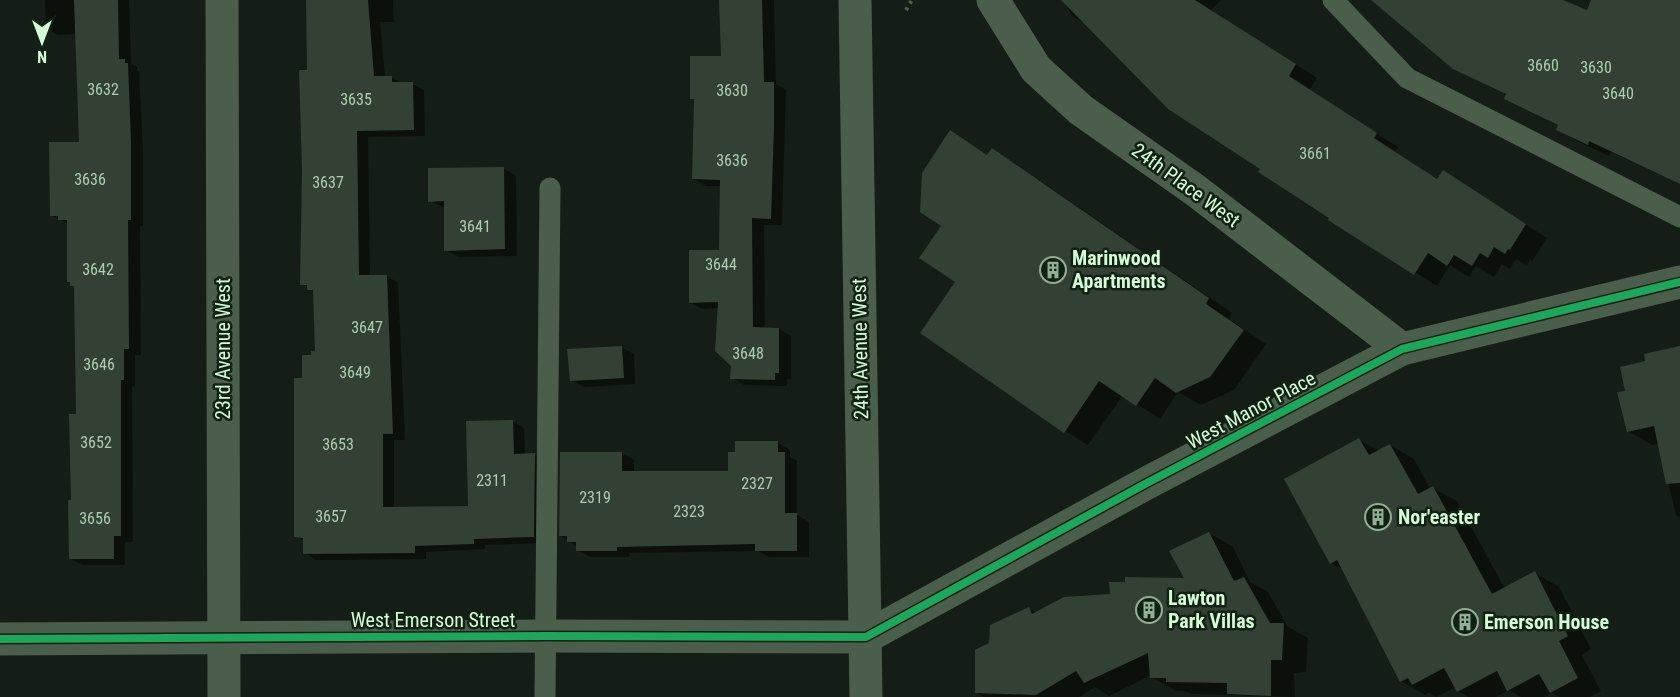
<svg xmlns="http://www.w3.org/2000/svg" width="1680" height="697" viewBox="0 0 1680 697" font-family="'Roboto Condensed',sans-serif">
<style>
.shadow{fill:#0007}
.building{fill:#334034}
.lines{fill:none;stroke-linecap:round;stroke-linejoin:round}
.path{stroke:#505a45;stroke-width:4;stroke-dasharray:3 4.5;stroke-linecap:butt}
.service{stroke:#4b5e4b;stroke-width:21}
.minor{stroke:#4b5e4b;stroke-width:33}
.tertiary{stroke:#4b5e4b;stroke-width:33}
.cycleway-casing{stroke:#112213;stroke-width:11}
.cycleway{stroke:#20a55d;stroke-width:8}
.labels{text-anchor:middle;stroke-width:5;stroke-linejoin:round;paint-order:stroke}
.number-label{font-size:16px;fill:#adccb0}
.street-label{font-size:20px;fill:#d6fbd9;stroke:#112213}
.poi-label{font-size:20px;font-weight:bold;fill:#d6fbd9;stroke:#112213;text-anchor:start}
</style>
<rect width="100%" height="100%" fill="#151e16"/>
<path class="shadow" d="M45,0H129L131,64L137,67V70L139,72L143,149V226H140L141,355H135V386L132,387L133,542H125V565H82L70,558L77,415L76,288L68,282V224L51,215L80,144L76,34L58,35L46,28Z
M307,0H393L394,22H380L385,77H391L402,84H413L424,90L425,136L368,137L370,277L387,276L398,283L405,440H394V508L469,507L512,421L524,428L525,455L534,454L546,461L545,543L485,545V549L426,552V559L316,560L305,553V541L296,536L303,379L312,356L316,353L315,292L302,284L309,71Z
M721,0H774L776,84L786,90L782,225H764L765,329H779L791,336V379H787V386L744,385L732,378V365L719,308L702,309L690,302L720,251L722,186H706L693,179L696,101L692,98L722,57Z
M1063,0H1221L1211,10L1317,78L1309,90L1398,147L1395,152L1438,180L1444,172L1547,238L1532,261L1530,260L1527,265L1516,259L1510,269L1502,264L1494,277L1476,266L1469,277L1450,265L1437,286L1330,219L1331,217L1262,168L1088,25L1073,17Z
M1373,0H1560L1588,12L1593,0H1680V184L1611,152L1609,156L1579,142L1558,130L1559,126L1526,110L1505,98L1507,95L1454,68Z
M951,132L989,156L992,150L1016,164L1232,313L1229,319L1266,344L1234,390L1201,405L1178,392L1160,419L1123,395L1088,445L1065,431L957,281L943,226Z
M504,169L516,176L517,256L458,257L446,250L445,208L430,201Z
M621,347L634,354L635,384L584,387L571,380Z
M1680,347V517L1676,515L1659,443L1652,445L1628,431L1627,392L1647,362Z
M1359,440L1379,451L1390,445L1414,459L1430,489L1433,488L1457,501L1505,589L1535,573L1559,587L1591,649L1582,655L1601,691L1590,697H1560L1552,693L1544,697H1521L1509,690L1496,697H1468L1458,691L1456,687L1436,697L1429,693L1425,695L1401,681L1344,570L1331,563Z
M778,443L790,450V457L797,461V515L809,522V557H769L758,551L629,553V557H590L578,550V547L561,536L622,453L634,460V472H729L736,453Z
M1209,533L1233,547L1250,582L1268,592L1287,626L1308,638L1306,672L1294,673L1295,697L1192,694L1185,691H1176L1150,676L1109,696L1095,687L1079,697H984L976,693L991,644L1029,609L1037,613L1186,580Z"/>
<path class="building" d="M74,0H118L119,59H125V63H128L131,142V220H128L129,349H124V380H121V536H114V559H69L68,500H71L69,414H76L74,286H70V282H67V220H58V216H50L49,142H79Z
M306,0H368L374,76H392V82H413L414,130L357,131L359,275H387L393,434H383V507L468,506L466,421L513,420L514,454L535,453L534,537L474,539V544L415,546V553L303,554V538L294,537V378H302V355H311V351H315L313,290H307V285H300L302,170L299,70H307Z
M719,0H762L764,82H774V126L771,219L752,218L753,327L779,328V373H775V380L730,379L731,366L715,351L718,302L689,303V250H719L720,180L692,179L694,99H690V56H721Z
M1061,0H1195L1296,64L1289,76L1377,133L1374,138L1437,179L1443,170L1526,224L1510,250L1508,249L1505,254L1494,247L1488,258L1480,253L1472,266L1454,255L1447,266L1428,253L1414,275L1328,220L1329,218L1258,172L1260,169L1168,109Z
M1371,0H1563L1587,10L1591,0H1680V184L1589,141L1588,145L1556,130L1558,125L1504,99L1506,94L1453,69Z
M950,130L987,155L992,148L1209,298L1206,304L1244,330L1210,377L1176,393L1155,378L1136,406L1099,381L1064,433L920,333L955,282L919,258L941,226L920,212L922,173Z
M504,167L505,249L444,251V201L428,202V168Z
M622,346L624,378L570,381L567,349Z
M1680,346V483L1666,484L1654,426L1627,432L1617,392L1625,391L1620,367L1645,361L1644,354Z
M1359,438L1369,455L1390,444L1418,494L1433,486L1492,594L1535,571L1568,636L1559,641L1578,678L1550,693L1539,674L1507,691L1497,671L1457,692L1444,668L1412,685L1408,678L1400,682L1337,560L1330,564L1284,479Z
M735,441H778V452H785V513H797V551H755V544L617,547V551H576V542H567V536H559L560,452H622V471H728V452H735Z
M1209,532L1234,581L1244,577L1270,623H1284L1282,660H1271V696L1227,694V683L1166,682V678H1150L1148,653L1084,683L1076,671L1036,695L975,693V650L989,643L990,625L1029,607L1032,614L1064,597L1110,594L1109,582H1125V577L1184,578L1169,551Z"/>
<g class="lines">
<path class="path" d="M906,10L912,0"/>
<path class="service" d="M1333,0L1407,78L1680,217
M545,697L550,188"/>
<path class="minor" d="M222,0L224,697
M855,0L866,697
M993,0L1036,69L1081,110L1195,190L1402,349"/>
<path class="tertiary" d="M0,639L545,636L866,637L1145,484L1402,349L1680,282"/>
<defs>
<path id="cycleway" d="M0,639L545,636L866,637L1145,484L1402,349L1680,282"/>
</defs>
<use href="#cycleway" class="cycleway-casing"/>
<use href="#cycleway" class="cycleway"/>
</g>
<defs>
<symbol id="building-ring" viewBox="-11 -11 22 22"><circle r="9.5" fill="#112213" stroke="#92ae95" stroke-width="1.5"/><path d="M-4-6H4V6H1V3H-1V6H-4ZM-2.5-4.3h1.7v1.8h-1.7ZM.8-4.3h1.7v1.8H.8ZM-2.5-1h1.7V.8h-1.7ZM.8-1h1.7V.8H.8Z" fill="#92ae95"/></symbol>
</defs>
<g fill-rule="evenodd">
<use href="#building-ring" x="1038" y="255" width="30" height="30"/>
<use href="#building-ring" x="1363" y="502" width="30" height="30"/>
<use href="#building-ring" x="1134" y="595" width="30" height="30"/>
<use href="#building-ring" x="1450" y="607" width="30" height="30"/>
</g>
<g class="labels">
<g class="number-label">
<text x="1543" y="71">3660</text>
<text x="1596" y="73">3630</text>
<text x="103" y="95">3632</text>
<text x="732" y="96">3630</text>
<text x="1618" y="99">3640</text>
<text x="356" y="105">3635</text>
<text x="1315" y="159">3661</text>
<text x="732" y="166">3636</text>
<text x="90" y="185">3636</text>
<text x="328" y="188">3637</text>
<text x="475" y="232">3641</text>
<text x="721" y="270">3644</text>
<text x="98" y="275">3642</text>
<text x="367" y="333">3647</text>
<text x="748" y="359">3648</text>
<text x="99" y="370">3646</text>
<text x="355" y="378">3649</text>
<text x="96" y="448">3652</text>
<text x="338" y="450">3653</text>
<text x="492" y="486">2311</text>
<text x="757" y="489">2327</text>
<text x="595" y="503">2319</text>
<text x="689" y="517">2323</text>
<text x="331" y="522">3657</text>
<text x="95" y="524">3656</text>
</g>
<g class="street-label">
<text transform="translate(1186 185) rotate(36)" y="7">24th Place West</text>
<text transform="translate(223 349) rotate(-90)" y="7">23rd Avenue West</text>
<text transform="translate(860 349) rotate(-91)" y="7">24th Avenue West</text>
<text transform="translate(1251 410) rotate(-28)" y="7">West Manor Place</text>
<text x="433" y="627">West Emerson Street</text>
</g>
<g class="poi-label">
<text x="1072" y="265">Marinwood<tspan x="1072" dy="23">Apartments</tspan></text>
<text x="1398" y="524">Nor'easter</text>
<text x="1168" y="605">Lawton<tspan x="1168" dy="23">Park Villas</tspan></text>
<text x="1484" y="629">Emerson House</text>
</g>
</g>
<g transform="translate(42 42) rotate(180)" stroke="#112213" stroke-width="4.5" paint-order="stroke">
<path d="M0-4.5L10 22L0 15L-10 22Z" fill="#d6fbd9"/>
<text y="-9" font-size="16" font-weight="bold" text-anchor="middle" fill="#d6fbd9">N</text>
</g>
</svg>
